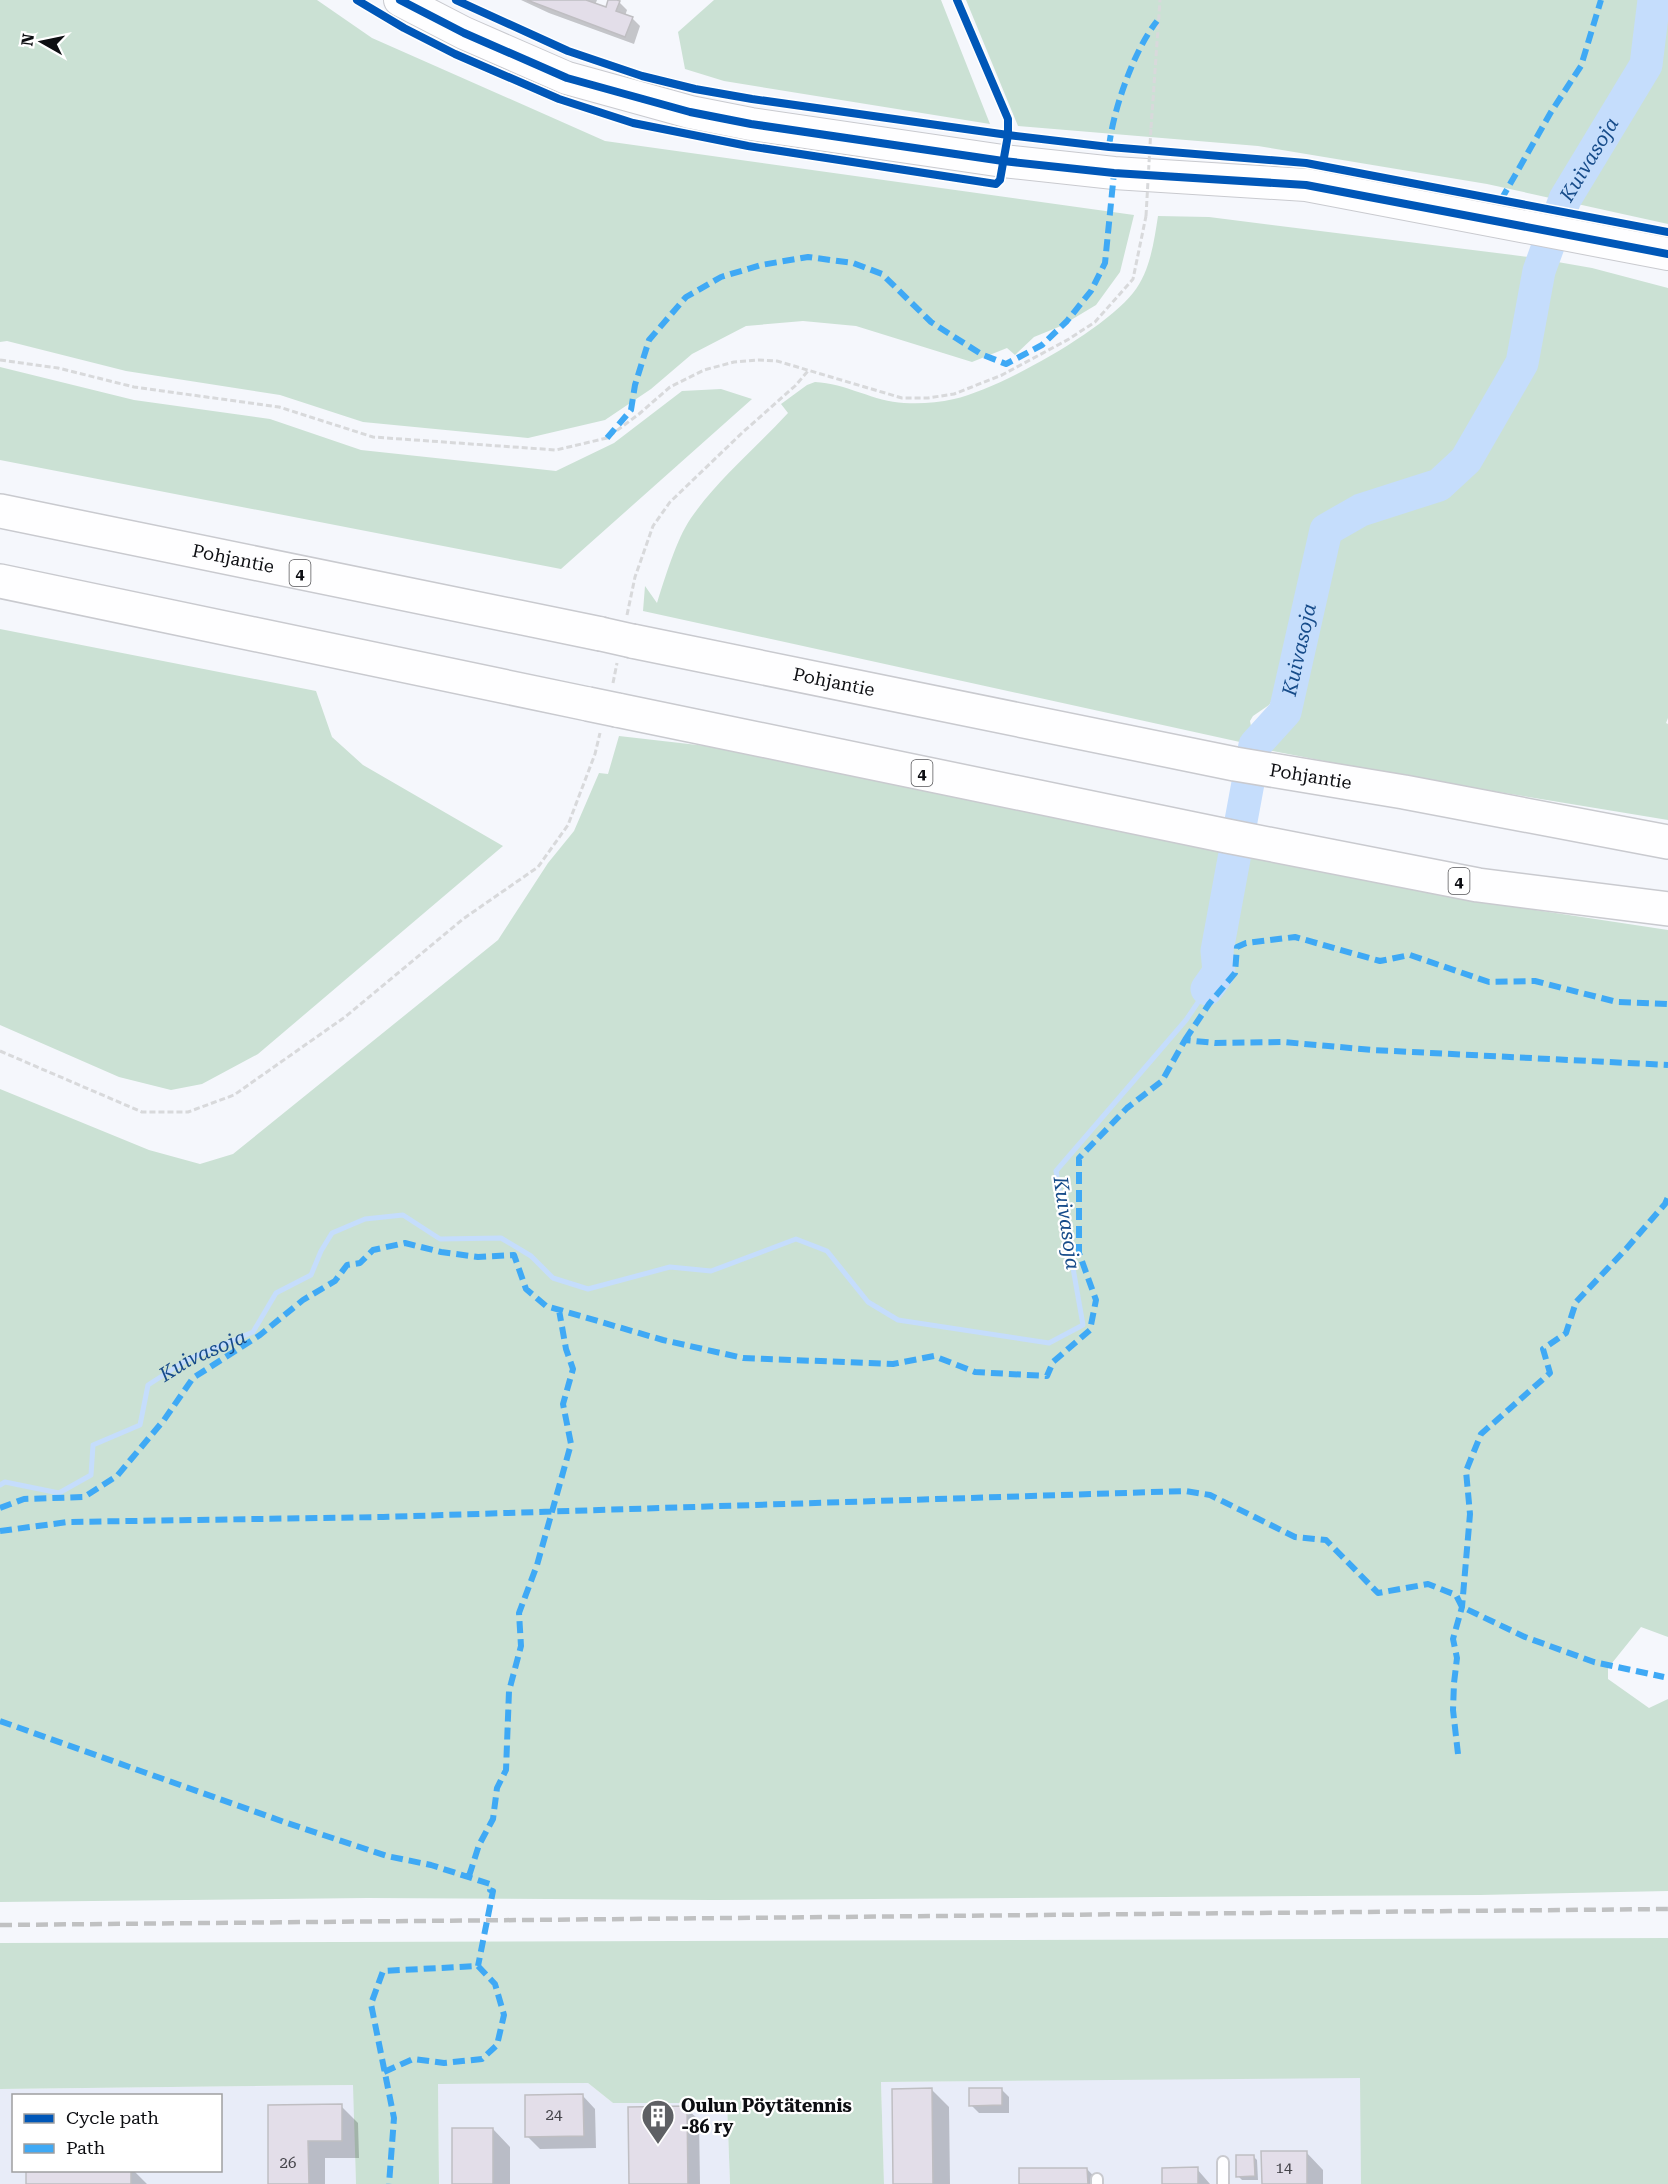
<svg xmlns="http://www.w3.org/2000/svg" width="1668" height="2184" viewBox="0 0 1668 2184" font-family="'Roboto Serif',serif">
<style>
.built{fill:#e8ecf8;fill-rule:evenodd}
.green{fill:#cbe1d4}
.shadow{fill:#0003}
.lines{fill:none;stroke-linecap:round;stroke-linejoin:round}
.stream{stroke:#c5ddfc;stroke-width:5}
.river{stroke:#c5ddfc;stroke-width:33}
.building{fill:#e3dee9;stroke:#bfbec2;stroke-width:1.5}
.lane-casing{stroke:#c9cacf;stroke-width:14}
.secondary-casing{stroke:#c9cacf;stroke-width:34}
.highway-casing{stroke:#c9cacf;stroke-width:36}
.path{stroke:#d8d9db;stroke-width:3;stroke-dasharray:6 3;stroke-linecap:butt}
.lane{stroke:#fefeff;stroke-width:10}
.secondary{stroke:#fefeff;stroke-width:32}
.highway{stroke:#fefeff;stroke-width:33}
.rail{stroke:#c0c1c2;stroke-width:4.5;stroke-dasharray:12 6;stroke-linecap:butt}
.highway-bridge-casing{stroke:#c9cacf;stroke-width:36;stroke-linecap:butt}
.path-bridge{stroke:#d8d9db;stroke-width:3;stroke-dasharray:6 3;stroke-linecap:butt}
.highway-bridge{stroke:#fefeff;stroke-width:33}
.quiet{stroke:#3fa9f5;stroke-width:6;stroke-dasharray:12 6;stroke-linecap:butt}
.cycleway-casing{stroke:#fff;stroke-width:11}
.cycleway{stroke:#0057b8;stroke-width:8}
.labels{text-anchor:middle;stroke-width:4.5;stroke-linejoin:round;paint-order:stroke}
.number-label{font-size:15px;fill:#45444a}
.shield{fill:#fff;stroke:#565659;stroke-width:1.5}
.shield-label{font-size:16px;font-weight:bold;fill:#0d0e12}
.street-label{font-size:18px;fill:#0d0e12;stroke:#fff}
.poi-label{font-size:18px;font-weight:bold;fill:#0d0e12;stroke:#fff;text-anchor:start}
.water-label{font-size:20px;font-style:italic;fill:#174c8a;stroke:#fff}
</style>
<rect width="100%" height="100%" fill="#f5f7fc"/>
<path class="built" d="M1259,2078H1361V2184H884L881,2082Z
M588,2083L613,2103H727L730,2184H439L438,2084Z
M354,2085L356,2184H0V2089ZM14,2096H220V2170H14Z"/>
<path class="green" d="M0,0H317L372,38L605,141L1134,215L1120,272L1096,305L1061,326L1034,337L1015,355L1007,348L972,362L856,326L803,321L746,326L692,354L651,389L605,420L528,438L363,422L280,395L126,371L7,341L0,342Z
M714,0H941L990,124L724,81L685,69L678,32Z
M966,0H1668V224L1487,184L1258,146L1018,126Z
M1158,216L1209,217L1529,257L1592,268L1668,288V718L1666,723L1668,724V820L1407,777L1267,750L1270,735L1285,724L1290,716L1304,663L1311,644L1295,640L1274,697L1269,705L1253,716L1250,721L1252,731L1249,744L643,611L645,586L657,603C665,578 676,540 691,518C718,479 756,448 788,413L781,404L807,385L815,382C845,383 875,402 904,403C920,404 937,403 954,399C1001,388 1103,331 1133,293C1150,272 1154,242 1158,216Z
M0,367L134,400L270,419L361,450L556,471L614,443L682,391L721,389L752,399L561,569L0,460Z
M0,629L316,691L332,737L363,765L503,846L258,1054L202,1084L171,1090L119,1077L0,1025Z
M619,736L715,747L1450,892L1516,907L1668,930V1637L1641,1627L1608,1668V1679L1649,1708L1668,1699V1891L1480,1895L713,1900L367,1898L0,1902V1089L149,1150L200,1164L233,1154L498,940L548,863L574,831L599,773L608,774Z
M1668,1938V2184H1361L1360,2078L881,2082L884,2184H730L727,2103H613L588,2083L438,2084L439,2184H356L353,2085L0,2089V1943Z"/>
<path class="shadow" d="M521,0H597L595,5L607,9L610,0H612L619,2L627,10L625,16L632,18L640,26L634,44L549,13Z
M1001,2089L1009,2097V2113H979L971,2105Z
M932,2090L949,2107L950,2184H895Z
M583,2096L595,2109L596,2148L540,2149L527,2136Z
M269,2106H341L358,2123L359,2158H325V2184H270Z
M686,2108L699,2120L700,2184H630Z
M493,2129L510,2147V2184H453Z
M1306,2152L1323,2170V2184H1263Z
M1254,2157L1257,2160L1258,2180H1242L1238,2176Z
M1087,2169L1101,2184H1020Z
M1197,2169L1210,2184H1164Z
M27,2170H133L147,2184H27Z"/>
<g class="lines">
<path class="stream" id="s1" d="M0,1485L5,1482L59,1493L91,1475L93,1445L140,1425L148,1385L187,1360L253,1332L276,1293L311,1275L321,1251L332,1233L365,1219L403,1215L440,1239L501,1238L531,1256L553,1278L588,1289L670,1267L711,1271L796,1239L827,1251L868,1302L898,1320L1049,1343L1083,1325L1056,1171L1186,1020L1207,989"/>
<path class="river" id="s2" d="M1207,989L1219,972L1217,951L1255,745L1285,712L1326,530L1361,510L1439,485L1466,460L1522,363L1539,271L1565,199L1646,65L1654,0"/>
</g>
<path class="building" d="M527,0H586L606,7L608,0H617L620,1L616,11L633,17L625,37Z
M932,2088L933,2184H893L892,2089Z
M969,2088H1002V2105L969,2106Z
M583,2094L584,2136L525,2137V2095Z
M342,2104V2141H308L309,2184H268V2105Z
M687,2106L688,2184H629L628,2107Z
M452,2128H493V2184H452Z
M1261,2151H1307V2184H1262Z
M1236,2155H1254L1255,2176L1236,2177Z
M1198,2167V2184H1162V2168Z
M1019,2168H1087L1088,2184H1019Z
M26,2170H131V2184H26Z"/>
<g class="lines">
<defs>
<path id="lane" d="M1223,2162V2184
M1097,2184V2179"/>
<path id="secondary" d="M400,0L464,33L567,78L690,112L751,124L1003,161L1114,173L1306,185L1668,254"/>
<g id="highway">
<path id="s3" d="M0,511L601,634"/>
<path d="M0,581L588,704"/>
<path id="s4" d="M632,641L1235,764L1404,792L1668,842"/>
<path d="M617,710L1227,836L1478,885L1668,909"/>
</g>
</defs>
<use href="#lane" class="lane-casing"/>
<use href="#secondary" class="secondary-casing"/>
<use href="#highway" class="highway-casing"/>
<path class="path" d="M1151,128L1160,0
M0,360L58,368L134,387L279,407L373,437L556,450L607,438L639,414L670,387L704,370L734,362L758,360L777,361L902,398H928L954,394L1002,375L1069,339L1095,322L1133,279L1146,216
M627,615L635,577L653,526L670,502L743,432L795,386L808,371
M613,683L617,663
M0,1051L142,1112H188L234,1095L345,1017L463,919L538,867L568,825L595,754L600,733"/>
<use href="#lane" class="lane"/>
<use href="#secondary" class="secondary"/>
<use href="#highway" class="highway"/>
<path class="rail" d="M0,1925L1668,1909"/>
<defs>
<path id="highway-bridge" d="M601,634L632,641
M588,704L617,710"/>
</defs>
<use href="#highway-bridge" class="highway-bridge-casing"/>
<path class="path-bridge" d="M1146,216L1151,128"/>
<use href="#highway-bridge" class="highway-bridge"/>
<path class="quiet" d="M1109,147C1113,110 1134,50 1157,21
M1501,200L1551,112L1581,66L1601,0
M607,438L631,410L635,385L649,340L686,297L721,277L761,265L808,257L853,263L882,274L931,322L981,354L1006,364L1042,345L1067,321L1091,291L1105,263L1114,173
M1185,1040L1209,1004L1235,973L1237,947L1246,943L1295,937L1380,961L1410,955L1489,982L1535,981L1617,1002L1668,1004
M0,1508L24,1499L84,1497L117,1476L164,1420L193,1378L260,1335L303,1300L335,1281L347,1265L360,1263L373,1250L405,1243L441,1252L478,1257L514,1255L526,1289L546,1306L663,1340L743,1358L893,1364L934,1356L975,1372L1047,1376L1053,1362L1090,1330L1096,1300L1079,1253V1158L1127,1108L1162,1081L1185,1040L1215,1043L1283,1042L1373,1050L1668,1065
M0,1531L68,1522L383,1517L1185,1491L1210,1495L1295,1537L1326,1540L1378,1593L1428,1584L1456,1595L1462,1607L1525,1637L1594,1662L1664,1677
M0,1721L287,1823L387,1856L431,1865L490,1884V1890L493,1891L478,1966
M1458,1754L1453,1710L1454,1683L1457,1658L1453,1639L1462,1607L1470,1514L1466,1471L1481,1434L1550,1373L1543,1349L1566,1333L1576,1302L1626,1249L1665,1204L1668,1197
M469,1876L479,1845L493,1819L497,1788L506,1770L509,1691L521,1646L519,1613L537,1565L571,1444L563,1404L573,1369L566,1349L559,1310
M384,2072L413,2059L444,2063L482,2059L497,2045L504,2015L495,1984L478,1966L383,1971L371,2004L394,2118L389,2184"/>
<defs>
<path id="cycleway" d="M357,0L404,28L455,54L559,99L633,123L748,146L996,184L1000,180L1008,135V119L957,0
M400,0L464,33L567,78L690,112L751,124L1003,161L1114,173L1306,185L1668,254
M456,0L568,51L642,76L695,89L752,99L1008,135L1109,147L1306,163L1668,232"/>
</defs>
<use href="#cycleway" class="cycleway-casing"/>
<use href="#cycleway" class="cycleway"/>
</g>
<defs>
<symbol id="building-pin" viewBox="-11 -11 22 30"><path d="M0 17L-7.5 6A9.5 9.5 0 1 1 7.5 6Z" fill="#5e6064" stroke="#fff"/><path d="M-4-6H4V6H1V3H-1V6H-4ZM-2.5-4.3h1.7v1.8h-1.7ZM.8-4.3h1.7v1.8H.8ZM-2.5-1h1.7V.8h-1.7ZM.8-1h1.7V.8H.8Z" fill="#fff"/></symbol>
</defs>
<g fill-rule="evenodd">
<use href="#building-pin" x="639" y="2097" width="38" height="52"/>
</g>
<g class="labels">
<g class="number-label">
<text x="554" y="2120">24</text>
<text x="288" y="2168">26</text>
<text x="1284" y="2173">14</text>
</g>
<g class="shield">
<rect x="289.5" y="560" width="21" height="26" rx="4.5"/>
<rect x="911.5" y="760" width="21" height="26" rx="4.5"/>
<rect x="1448.5" y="868" width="21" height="26" rx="4.5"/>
</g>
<g class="shield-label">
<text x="300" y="579">4</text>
<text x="922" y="779">4</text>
<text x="1459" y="887">4</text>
</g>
<g class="street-label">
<text dy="6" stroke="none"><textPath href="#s3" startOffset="238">Pohjantie</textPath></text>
<text dy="6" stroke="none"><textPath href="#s4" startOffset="206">Pohjantie</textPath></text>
<text dy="6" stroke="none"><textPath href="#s4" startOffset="692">Pohjantie</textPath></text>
</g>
<g class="poi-label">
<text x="681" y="2112">Oulun Pöytätennis<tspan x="681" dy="21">-86 ry</tspan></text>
</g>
<g class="water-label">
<text dy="7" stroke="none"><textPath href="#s2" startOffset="970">Kuivasoja</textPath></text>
<text dy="7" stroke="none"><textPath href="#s2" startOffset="360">Kuivasoja</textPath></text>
<text transform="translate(1067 1223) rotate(82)" y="7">Kuivasoja</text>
<text dy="7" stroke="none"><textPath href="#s1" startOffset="282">Kuivasoja</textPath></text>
</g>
</g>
<rect x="12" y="2094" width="210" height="78" fill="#ffffff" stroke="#9e9fa0" stroke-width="1.5"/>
<rect x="24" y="2114" width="30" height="9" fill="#0057b8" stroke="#9e9fa0" stroke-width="1.5"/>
<text x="66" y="2124" font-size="18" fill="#0d0e12">Cycle path</text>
<rect x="24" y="2144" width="30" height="9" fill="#3fa9f5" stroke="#9e9fa0" stroke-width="1.5"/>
<text x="66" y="2154" font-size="18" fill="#0d0e12">Path</text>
<g transform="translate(42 42) rotate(279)" stroke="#ffffff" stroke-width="4.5" paint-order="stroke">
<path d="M0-4.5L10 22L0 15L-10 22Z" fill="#0d0e12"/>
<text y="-9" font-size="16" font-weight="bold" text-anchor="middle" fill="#0d0e12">N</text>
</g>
</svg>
